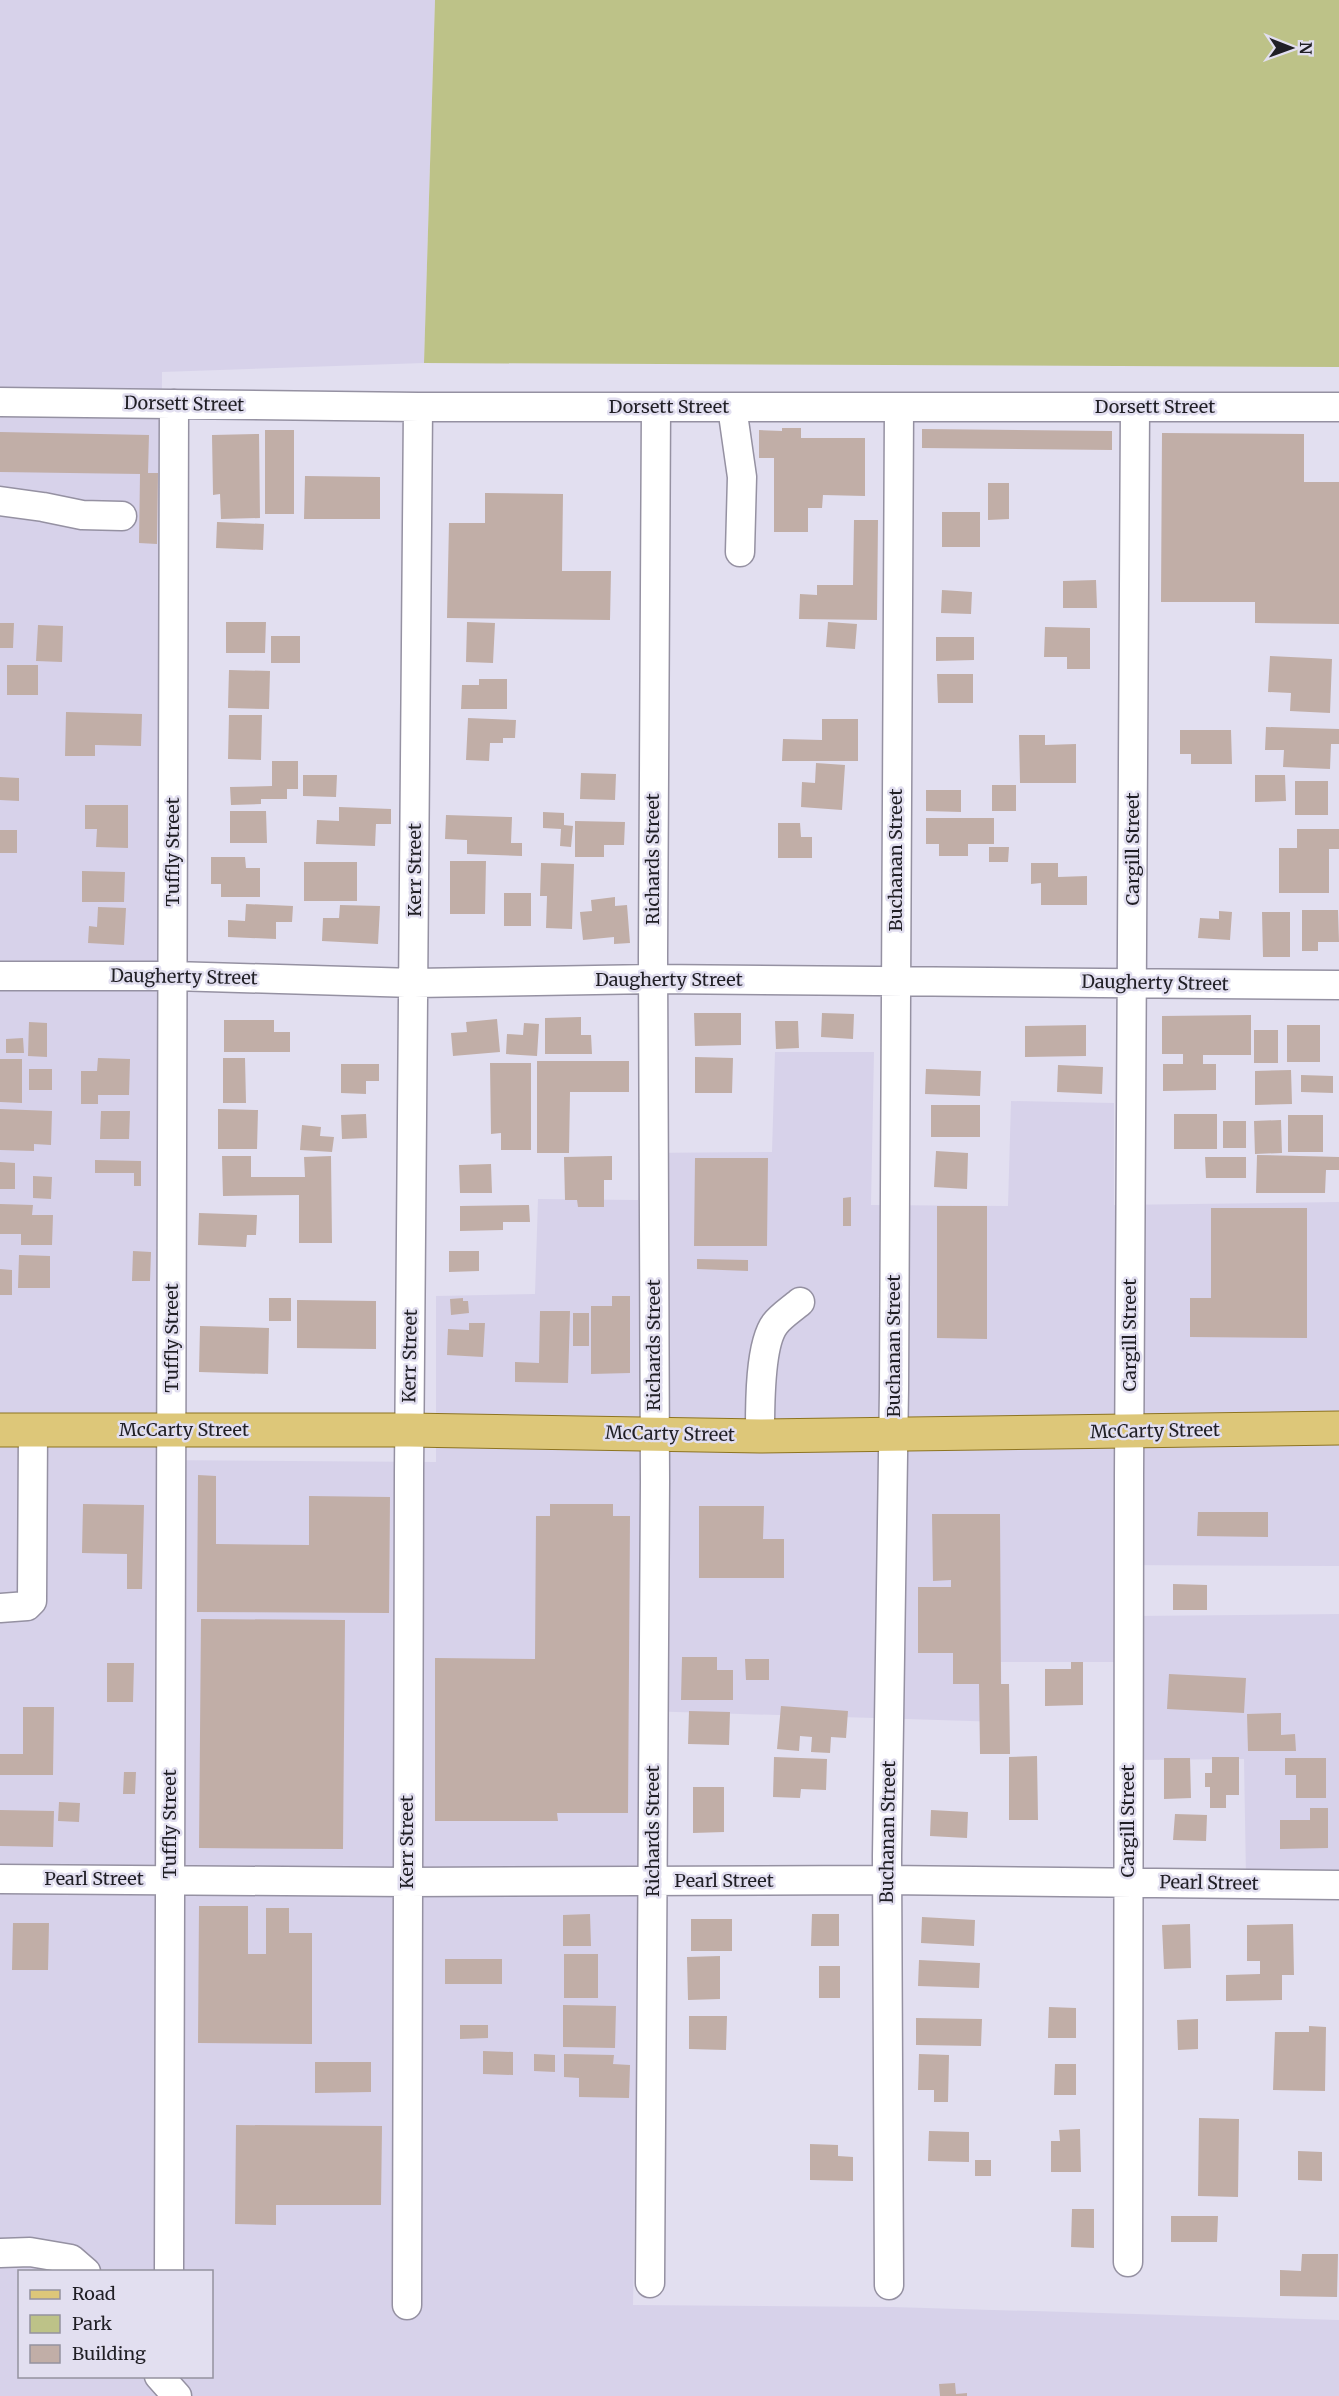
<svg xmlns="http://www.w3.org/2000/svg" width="1339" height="2396" viewBox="0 0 1339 2396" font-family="Merriweather,serif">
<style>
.built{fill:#d7d2ea;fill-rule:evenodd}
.green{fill:#bdc288}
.building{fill:#c1aea7}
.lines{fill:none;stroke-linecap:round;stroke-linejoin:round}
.minor-casing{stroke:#9591a2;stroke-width:31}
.major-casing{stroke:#8d7421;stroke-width:35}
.minor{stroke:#fff;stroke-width:28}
.major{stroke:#ddc779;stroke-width:33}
.labels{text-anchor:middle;stroke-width:5;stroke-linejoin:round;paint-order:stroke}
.street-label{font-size:18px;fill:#201f25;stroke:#e2dff0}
</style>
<rect width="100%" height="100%" fill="#e2dff0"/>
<path class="built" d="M0,0H435L424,363L162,372L157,1460L436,1462V1296L535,1294L538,1199L638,1200L640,1153L772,1152L775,1052H874L871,1205L1008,1206L1011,1101L1114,1103V1205L1339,1202V1566L1115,1565V1662H1001L1002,1722L645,1711L633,2305L892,2307L1339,2320V2396H0ZM20,2272H212V2376H20Z
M1339,1614V1876L1246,1877L1244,1759L1135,1760L1134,1616Z"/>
<path class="green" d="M435,0H1339V367L424,363Z"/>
<path class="building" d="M782,428H801V438H865V496L823,495L822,508H808V532H774V458H759V430L782,431Z
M922,429L1112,431V450L922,448Z
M265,430H294V514H265Z
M0,432L149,435L148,473H158L157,544L139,543L140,474L0,472Z
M1162,433L1304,434V482H1339V624L1255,623V602H1161Z
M259,434L260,518L221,519L220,494L213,495L212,435Z
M305,476L380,477V519H304Z
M988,483H1009V519L988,520Z
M485,493L563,494L562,571H611L610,620L447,618L449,523H485Z
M942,512H980V547H942Z
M854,520H878L877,620L799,619L800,594L817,595V585H853Z
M217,522L264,524L263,550L216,548Z
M1096,580L1097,608H1063V581Z
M942,590L972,592L971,614L941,613Z
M226,622H266L265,653H226Z
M467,622L495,623L493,663L466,662Z
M828,622L857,624L855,649L826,647Z
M0,623H14L13,648H0Z
M38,625L63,626L62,662L36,661Z
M1045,627L1090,628V669H1067V657H1044Z
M271,636H300V663H271Z
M936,637H974V660L936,661Z
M1270,656L1332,659L1330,713L1290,711L1291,693L1268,692Z
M7,665H38V695H7Z
M229,670L270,671L269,709L228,708Z
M937,674H973V703H938Z
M479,679H507V709H461L462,685H479Z
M66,712L142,714L141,746L95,745V756H65Z
M229,715H262L261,760L228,759Z
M468,718L516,720L515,738H503V743H490L489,761L466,760Z
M822,719H858V761H782L783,739L822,740Z
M1266,727L1339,729V744H1331L1330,769L1283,767L1284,750H1265Z
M1180,730H1231L1232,764H1191V754H1180Z
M1019,735H1045V745L1076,744V783H1020Z
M272,761H298V789H287V799H261V804L231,805L230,787L272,786Z
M816,763L845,765L842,810L801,807L802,782L815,783Z
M581,773L616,774L615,800L580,799Z
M303,775H337L336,797L303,796Z
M1255,775H1285L1286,801L1255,802Z
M0,777L19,778V801L0,800Z
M1295,781H1328V815H1295Z
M992,785H1016V811H992Z
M926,790H961V812L926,811Z
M85,805H128V848L96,847L97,829H85Z
M339,807L391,809V824H376L375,846L316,844L317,820L339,821Z
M230,811H266L267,843H230Z
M543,812L564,813V825L573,826L571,847L560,846L561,829L543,828Z
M446,815L512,817L511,843H522V856L467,854V840L445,839Z
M926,818H994V844H968V856H939V844H926Z
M575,821L625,822L624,845H604V857H575Z
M778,823H800L801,837H812V858H778Z
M1297,829H1339V849H1329V893H1279V848H1297Z
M0,830H17V853H0Z
M989,847H1009L1008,862H989Z
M211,857H245L246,868H260V897H221V884H211Z
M450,861H486L485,914H450Z
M304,862H357V901H304Z
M541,863L574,864L572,929L546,928L547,896H540Z
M1031,863H1058V877L1087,876V905H1041V883L1031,884Z
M82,871L125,872L124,902H82Z
M504,893H531V926H504Z
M615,897V906L627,905L630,943L614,944V937L583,940L580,912L592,911L591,900Z
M246,904L293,906L292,922H276V939L228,937V920L245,921Z
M340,905L380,906L378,944L322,941L323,918H339Z
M98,907L126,908L124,945L88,943L89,926L97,927Z
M1302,910H1338L1339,942H1318V951H1302Z
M1219,911L1232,912L1230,940L1198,938L1200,918L1219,919Z
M1262,912H1290V957H1263Z
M694,1013H741V1045L695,1046Z
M822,1013L854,1014L853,1039L821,1037Z
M1251,1015V1055H1203V1064H1216V1090L1163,1091V1064H1183V1054H1162V1016Z
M581,1017V1035H591L592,1054H545V1018Z
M497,1019L500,1052L453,1056L451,1033L467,1032L466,1022Z
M224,1020H274V1032H290V1052H224Z
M775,1021H798L799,1048L776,1049Z
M29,1022L47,1023V1057L28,1056Z
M524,1023L539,1024L537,1056L506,1054L507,1034L523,1035Z
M1086,1025V1056L1025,1057V1026Z
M1287,1025H1320V1062H1287Z
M1254,1030H1278V1063H1254Z
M23,1038L24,1053H6V1039Z
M695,1057L733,1058L732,1093H695Z
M98,1058L130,1059L129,1095H98V1104H81V1071H97Z
M223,1058H245L246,1103H223Z
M0,1059H22V1103L0,1102Z
M537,1061H629V1092H570L569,1153H537Z
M490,1063H531V1150H501V1133L491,1134Z
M341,1064H379V1081H366V1094L341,1093Z
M1058,1065L1103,1067L1102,1094L1057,1092Z
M29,1069H52V1090H29Z
M926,1069L981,1071L980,1096L925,1094Z
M1291,1070L1292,1104L1255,1105V1071Z
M1301,1075L1333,1076V1093L1301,1092Z
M931,1105H980V1137H931Z
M0,1109L52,1111L51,1145L34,1144V1151L0,1150Z
M218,1109L258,1110L257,1149H218Z
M101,1111H130L129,1139H100Z
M366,1114L367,1138L342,1139L341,1115Z
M1174,1114H1217V1149H1174Z
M1288,1115H1323V1152H1288Z
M1281,1120L1282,1153L1255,1154L1254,1121Z
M1223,1121H1246V1148H1223Z
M302,1125L321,1127L320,1136L334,1137L332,1152L300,1150Z
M936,1151L968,1153L967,1189L934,1187Z
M1257,1155L1339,1157V1170H1326L1325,1193H1256Z
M222,1156H251V1177H305L304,1157L331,1156L332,1243H299V1195L223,1196Z
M612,1156V1180H604V1207H578L577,1200H565L564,1157Z
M1205,1157H1246V1178H1206Z
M695,1158H768L767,1246H694Z
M95,1160L141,1161V1186H134V1173H95Z
M0,1162L15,1163V1189H0Z
M491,1164L492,1193H460L459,1165Z
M33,1176L52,1177L51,1199L33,1198Z
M851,1197V1226H843V1198Z
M0,1204L33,1205L32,1215H53L52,1245H21V1234H0Z
M529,1205L530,1222H503V1230L460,1231V1206Z
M937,1206H987V1339L937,1338Z
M1211,1208H1307V1338L1190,1337V1298H1211Z
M199,1213L257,1215L256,1235H247L246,1247L198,1245Z
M133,1251L151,1252L150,1281H132Z
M449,1251H479V1271L449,1272Z
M19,1255L50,1256V1288H18Z
M697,1259L748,1260V1271L697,1269Z
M0,1269L12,1270V1295H0Z
M612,1296H630V1373L591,1374V1306H612Z
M269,1298H291V1321H269Z
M463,1298V1301H468L469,1313L451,1315L450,1299Z
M297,1300L376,1301V1349L297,1348Z
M540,1311H570L568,1383L515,1382V1362L539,1363Z
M573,1313H589V1346H573Z
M469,1323H485L483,1357L447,1355L448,1329L469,1330Z
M200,1326L269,1328L268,1374L199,1372Z
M198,1475L216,1476V1544L309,1545V1496L390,1497L389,1613L197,1612Z
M83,1504L144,1505L142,1589H127V1554L82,1553Z
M550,1504H613V1516H630L628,1813H557L558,1821H435V1658L535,1659L536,1516H550Z
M699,1506H764L763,1539H784V1578H699Z
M1198,1512H1268V1537L1197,1536Z
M932,1514H1000L1001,1684H1009L1010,1754H980L979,1684H953V1653H918V1587H951V1580L933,1581Z
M1173,1584L1207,1585V1610H1173Z
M201,1619L345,1620L343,1849L199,1848Z
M682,1657H717V1670H733V1700H681Z
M745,1659H769V1680H746Z
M1071,1662H1083V1705L1045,1706V1669H1071Z
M107,1663H134L133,1702H107Z
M1169,1674L1246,1678L1244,1713L1167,1709Z
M781,1706L848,1711L846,1738L831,1737L830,1753L811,1752L812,1737L800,1736L799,1751L777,1749Z
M23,1707H54L53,1775H0V1754H23Z
M689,1711L730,1712L729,1745L688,1744Z
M1281,1713V1735L1295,1734L1296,1751H1248L1247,1714Z
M1037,1756L1038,1820H1009V1757Z
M774,1757L827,1759L826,1790L801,1789L800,1798L773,1797Z
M1212,1757H1239V1795H1226V1808H1210V1787H1205V1773H1212Z
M1164,1758H1190L1191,1798L1164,1799Z
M1285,1758H1326V1798H1296V1775H1285Z
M124,1772H136L135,1794H123Z
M693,1787H724V1832L693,1833Z
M59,1802L80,1803L79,1822L58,1821Z
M1310,1808H1328V1848L1280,1849V1820H1310Z
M0,1810L54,1811L53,1847L0,1846Z
M931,1810L968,1812L967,1838L930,1836Z
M1175,1814L1207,1815L1206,1841L1173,1840Z
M199,1906H248V1954H266V1908H289V1933H312V2044L198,2043Z
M590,1914L591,1946H563V1915Z
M812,1914H839V1946H811Z
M922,1917L975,1920L974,1946L921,1943Z
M691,1919H732V1951H691Z
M13,1923H49L48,1970H12Z
M1190,1924L1191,1968L1164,1969L1162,1925Z
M1293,1924L1294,1975H1282V2000L1226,2001V1975L1260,1974V1961H1247V1925Z
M564,1954H598V1998H564Z
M720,1956V1999L688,2000L687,1957Z
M445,1959H502V1984H445Z
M919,1960L980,1963L979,1988L918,1986Z
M819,1966H840V1998H819Z
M563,2005L616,2006L615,2048L563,2047Z
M1049,2007L1076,2008V2038H1048Z
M689,2016H727L726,2050L689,2049Z
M916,2018L982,2019L981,2046L916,2045Z
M1198,2019V2049L1178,2050L1177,2020Z
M460,2025H488V2038L460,2039Z
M1309,2026L1326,2027L1325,2091L1273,2090L1275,2032H1309Z
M483,2051L513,2052V2075L483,2074Z
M534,2054L555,2055V2072L534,2071Z
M564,2054L614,2055L613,2064L630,2065L629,2098L579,2097V2078L564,2077Z
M919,2054L949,2055L948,2102H934V2090H918Z
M315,2062H371V2092L315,2093Z
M1055,2064H1076V2095H1054Z
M1199,2118L1239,2119L1238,2197L1198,2196Z
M236,2125L382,2126L381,2205H276V2225L235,2224Z
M1080,2129L1081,2172H1051V2141H1060L1059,2130Z
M929,2131L969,2132V2162L928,2161Z
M810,2144L838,2145V2156L853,2157V2181L810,2180Z
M1298,2151L1322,2152V2181L1298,2180Z
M975,2160H991V2176H975Z
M1072,2209H1094V2248L1071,2247Z
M1171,2216H1218L1217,2242H1171Z
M1302,2254H1338L1337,2297L1280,2296V2270L1301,2271Z
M955,2383L956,2394L967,2393V2396H940L939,2384Z"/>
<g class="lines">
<defs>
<path id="minor" d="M0,402L418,407H1339
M732,407L742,477L740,552
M0,501L43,507L82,515L122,516
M0,976H173L414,983L653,979L1339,985
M760,1436C760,1410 759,1345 775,1324C781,1316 792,1309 800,1302
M0,1608L27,1606L32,1601L33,1430
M0,1879L407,1882L886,1880L1339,1885
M0,2253L30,2252L71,2259L86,2272
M1128,2262L1129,1477L1135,407
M169,2272L174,404
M650,2283L655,1481L653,957L656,407
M889,2285L887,1856L894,1389L899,407
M407,2305L409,1472L418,407
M159,2376L177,2396"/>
<path id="major" d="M0,1430H409L760,1436L1339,1428"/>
</defs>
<use href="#minor" class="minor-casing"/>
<use href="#major" class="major-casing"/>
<use href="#minor" class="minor"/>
<use href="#major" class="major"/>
</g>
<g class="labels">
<g class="street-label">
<text transform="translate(184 404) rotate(1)" y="6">Dorsett Street</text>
<text x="669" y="413">Dorsett Street</text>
<text x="1155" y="413">Dorsett Street</text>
<text transform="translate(1133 849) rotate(-90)" y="6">Cargill Street</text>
<text transform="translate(173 852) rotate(-90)" y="6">Tuffly Street</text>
<text transform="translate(653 859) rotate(-90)" y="6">Richards Street</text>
<text transform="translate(896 860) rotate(-90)" y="6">Buchanan Street</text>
<text transform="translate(415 870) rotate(-90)" y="6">Kerr Street</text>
<text transform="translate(184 977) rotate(1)" y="6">Daugherty Street</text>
<text x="669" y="986">Daugherty Street</text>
<text transform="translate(1155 983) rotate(1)" y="6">Daugherty Street</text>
<text transform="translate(1130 1335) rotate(-90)" y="6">Cargill Street</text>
<text transform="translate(172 1338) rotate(-90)" y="6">Tuffly Street</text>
<text transform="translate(654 1345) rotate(-90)" y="6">Richards Street</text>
<text transform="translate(894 1346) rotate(-90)" y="6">Buchanan Street</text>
<text transform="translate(410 1356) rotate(-89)" y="6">Kerr Street</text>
<text x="184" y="1436">McCarty Street</text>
<text transform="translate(1155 1431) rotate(-1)" y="6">McCarty Street</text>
<text transform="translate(670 1434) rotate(1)" y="6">McCarty Street</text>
<text transform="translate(1128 1821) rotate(-90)" y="6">Cargill Street</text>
<text transform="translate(170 1824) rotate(-90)" y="6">Tuffly Street</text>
<text transform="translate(653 1831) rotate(-90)" y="6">Richards Street</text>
<text transform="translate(888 1832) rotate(-89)" y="6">Buchanan Street</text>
<text transform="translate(407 1842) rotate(-90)" y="6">Kerr Street</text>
<text x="94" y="1885">Pearl Street</text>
<text x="724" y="1887">Pearl Street</text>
<text transform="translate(1209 1883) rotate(1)" y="6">Pearl Street</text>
</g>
</g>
<rect x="18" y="2270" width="195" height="108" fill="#e2dff0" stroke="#94929f" stroke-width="1.5"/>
<rect x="30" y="2290" width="30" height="9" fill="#ddc779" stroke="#94929f" stroke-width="1.5"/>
<text x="72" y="2300" font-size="18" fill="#201f25">Road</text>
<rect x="30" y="2315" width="30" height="18" fill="#bdc288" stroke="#94929f" stroke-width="1.5"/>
<text x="72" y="2330" font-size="18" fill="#201f25">Park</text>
<rect x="30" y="2345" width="30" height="18" fill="#c1aea7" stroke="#94929f" stroke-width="1.5"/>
<text x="72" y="2360" font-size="18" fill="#201f25">Building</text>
<g transform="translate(1291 48) rotate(91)" stroke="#e2dff0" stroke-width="4.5" paint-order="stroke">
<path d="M0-4.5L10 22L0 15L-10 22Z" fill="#201f25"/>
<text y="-9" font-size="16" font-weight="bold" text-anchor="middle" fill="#201f25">N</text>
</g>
</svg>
